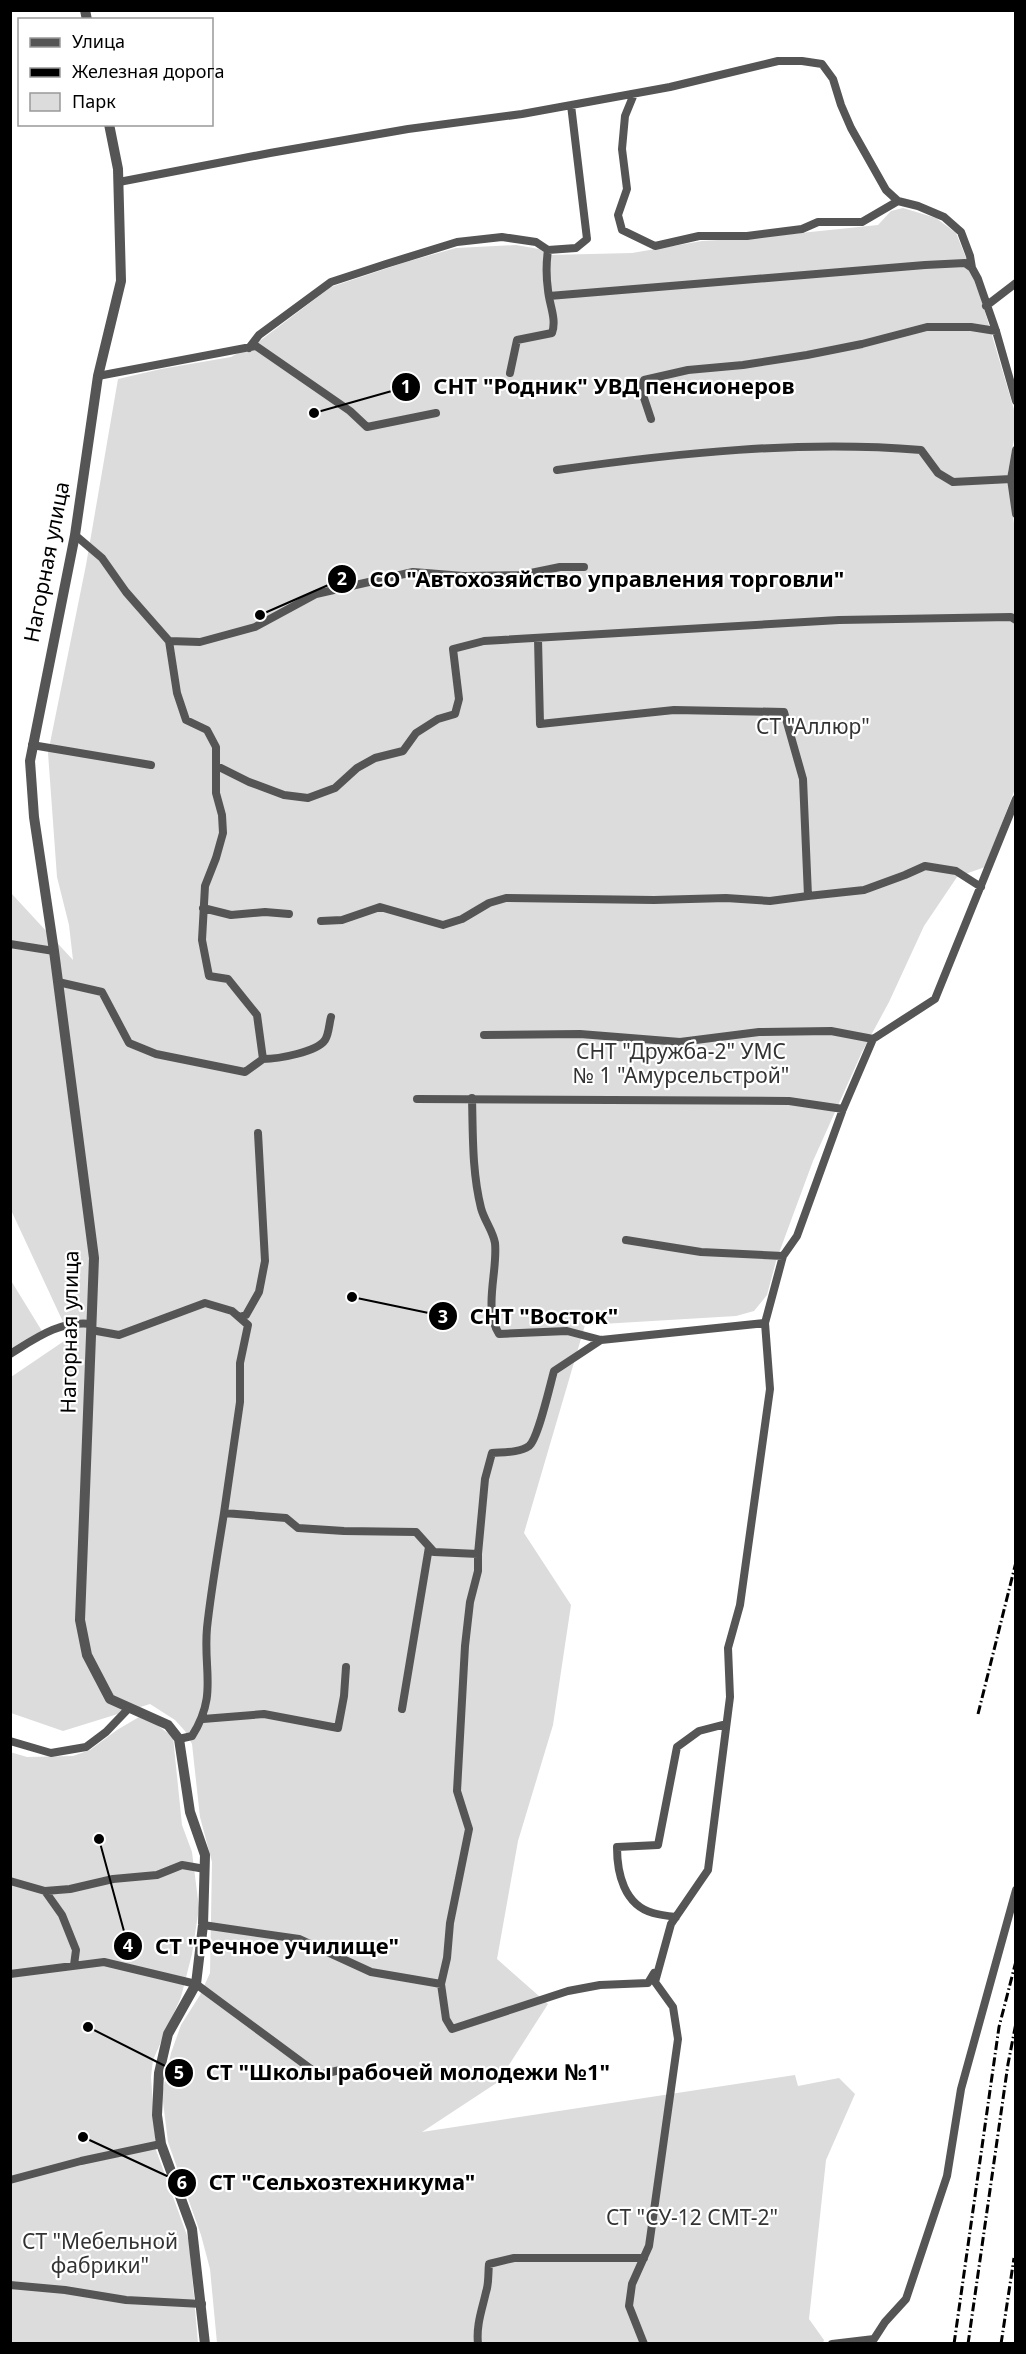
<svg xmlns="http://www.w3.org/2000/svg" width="1026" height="2354" viewBox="0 0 1026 2354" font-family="'Noto Sans',sans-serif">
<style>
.green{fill:#dcdcdc}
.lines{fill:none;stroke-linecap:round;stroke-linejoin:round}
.minor{stroke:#555;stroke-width:8}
.tertiary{stroke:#555;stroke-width:10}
.rail{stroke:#000;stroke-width:3;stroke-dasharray:9 3 1.5 3;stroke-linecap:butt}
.labels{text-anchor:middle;stroke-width:4.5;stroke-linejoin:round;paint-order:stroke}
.street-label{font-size:21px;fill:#000;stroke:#fff}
.park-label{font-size:21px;fill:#333;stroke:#fff}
.leader{fill:none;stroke:#000;stroke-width:2}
.callout-dot{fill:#000;stroke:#fff;stroke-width:2}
.mark-label{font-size:18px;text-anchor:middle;font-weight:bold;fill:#fff}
.callout-label{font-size:22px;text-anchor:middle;font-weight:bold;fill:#000;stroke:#fff;stroke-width:4.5;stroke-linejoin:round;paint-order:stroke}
</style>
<rect width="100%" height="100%" fill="#fff"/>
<path class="green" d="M903,208L936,218L956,233L977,285L1015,413V434L1008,472L1016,541L1015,789L985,867L957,877L924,926L889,1002L862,1052L813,1161L776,1261L767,1295L754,1311L736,1316L585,1325L524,1533L571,1605L553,1725L518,1841L497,1959L548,2004L498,2082L422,2132L795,2075L798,2086L839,2078L855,2094L826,2160L809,2319L824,2340L823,2343H217L210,2269L201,2235L168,2142L162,2094L171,2053L181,2025L200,1995L210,1973L212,1862L200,1817L192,1744L185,1731L175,1720L150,1704L63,1731L11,1713V1377L70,1337L11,1210V893L73,960L69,925L57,877L48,753L86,565L118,379L161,369L231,357L261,340L331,287L406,262L456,248L516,245L539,249L549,255L632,253L702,241L752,238L878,225L891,211Z
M10,1279L45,1336L11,1358H10Z
M139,1717L157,1725L173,1737L182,1825L192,1852L199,1908L192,1954L181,1997L153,2060L151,2077L156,2150L189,2241L198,2343H11L10,1752L27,1757L73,1756L90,1750L117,1730Z"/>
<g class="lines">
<path class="minor" d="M634,94L625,116L622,149L627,189L618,215L622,230L655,246L699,236H747L802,229L818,222H862L898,201
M119,182L270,153L408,129L522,114L670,87L778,61H802L822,64L833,79L841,105L851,128L886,190L898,201L918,206L944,217L961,232L970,256L972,268L978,279L996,331L1016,401
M548,250L576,248L587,239L571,105
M549,296L925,265L965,263L972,268
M986,306L1016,283
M249,348L259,335L331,282L386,264L457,242L502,237L536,242L548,250C546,264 546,276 548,290C549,304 557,319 552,333L517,340L510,373
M98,376L256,346L350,411L367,427L436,413
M651,419L641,389L644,380L688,370L743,365L807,355L862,344L927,327H971L996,331
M1016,450L1011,479L1016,514
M557,470C677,453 800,440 921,450L938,473L953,482L1011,479
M75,535L102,558L126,592L169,641L200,642L255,627L316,594L413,572L464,576L521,575L560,567H584
M32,745L151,765
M217,766L249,782L284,795L308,798L335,788L357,768L375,758L403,751L416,733L438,719L455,714L459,699L453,649L484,641L839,620L1011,617L1016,620
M808,896L864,890L905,875L925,866L956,871L981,887
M203,908L231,915L265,912L289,914
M321,921L342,920L380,907L443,925L462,919L489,903L506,898L654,900L726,898L770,901L808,896L803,779L784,712L674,710L540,724L538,639
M10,944L54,951
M58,982L102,992L129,1043L156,1054L245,1072L263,1059L257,1015L228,979L209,976L202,940L205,886L216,858L223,833L222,815L216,793V747L207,730L186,720L177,693L169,641
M484,1035L580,1034L680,1042L759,1032L831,1031L873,1039
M263,1059C278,1059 317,1052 325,1040C329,1034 329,1024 331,1017
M472,1098C473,1135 472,1172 481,1208C484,1220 493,1231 495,1243C498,1271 483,1308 499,1334L567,1331L601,1340L765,1323
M417,1099L789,1101L843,1109
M626,1240L701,1252L783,1256
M239,1317L246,1315L259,1292L265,1261L258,1133
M91,1330L119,1335L205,1303L232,1311L248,1325L240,1363V1402L224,1513
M10,1354C36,1338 60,1320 92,1324
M478,1554V1571L470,1602L465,1646L457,1791L469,1829L450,1923L447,1958L441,1984L446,2019L452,2029L568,1991L600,1985L648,1983L654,1973
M402,1709L429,1547
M203,1719L264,1714L338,1728L344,1696L346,1667
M179,1739L192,1736C218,1695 203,1671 207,1628C211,1590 218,1551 224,1513L286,1518L298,1528L344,1531L416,1532L434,1552L478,1554L485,1479L492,1453C503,1452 519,1453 529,1446C538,1439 550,1385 554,1371L601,1340
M10,1741L51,1753L86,1747L106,1732L129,1708
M10,1881L45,1891L62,1915L76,1950L74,1965
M45,1891L70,1889L113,1879L157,1875L182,1865L205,1869
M676,1917C668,1916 660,1915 653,1913C624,1905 617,1873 617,1847L658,1845L677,1747L699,1731L726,1724
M203,1925L299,1939L371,1972L441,1984
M10,1974L104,1962L196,1984L319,2075L340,2070
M10,2180L81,2161L161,2144
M10,2285L65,2290L126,2300L202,2304
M478,2344C476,2325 482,2310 486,2292C489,2284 488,2273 489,2264L514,2258H644
M644,2344L629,2306L632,2284L649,2246L678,2039L673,2007L655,1982L671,1924L708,1870L730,1697L728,1648L740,1605L770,1389L765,1323L783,1256L797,1236L843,1109L873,1039L935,999L1016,799
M832,2344L874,2339L885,2322L906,2299L947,2176L961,2089L1016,1890"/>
<path class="tertiary" d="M85,10L87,20
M109,124L118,169L121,281L98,376L75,535L30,761L34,817L54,951L94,1258L80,1620L87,1655L110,1699L168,1725L179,1739L190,1812L205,1855L203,1925L196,1984L168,2034L159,2073L157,2115L161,2144L192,2229L205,2344"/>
<path class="rail" d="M978,1714L1016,1562
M954,2344L999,2027L1016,1961
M968,2344L1008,2064L1016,2023
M1001,2344L1014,2258"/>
</g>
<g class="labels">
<g class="street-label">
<text transform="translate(47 562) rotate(-79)" y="7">Нагорная улица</text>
<text transform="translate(70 1332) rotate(-89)" y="7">Нагорная улица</text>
</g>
<g class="park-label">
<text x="813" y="734">СТ "Аллюр"</text>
<text x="681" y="1059">СНТ "Дружба-2" УМС<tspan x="681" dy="24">№ 1 "Амурсельстрой"</tspan></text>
<text x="692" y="2225">СТ "СУ-12 СМТ-2"</text>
<text x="100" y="2249">СТ "Мебельной<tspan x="100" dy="24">фабрики"</tspan></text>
</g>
</g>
<path class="leader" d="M314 413L406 387M260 615L342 579M352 1297L443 1316M99 1839L128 1946M88 2027L179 2073M83 2137L182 2183"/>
<g class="callout-dot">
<circle cx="314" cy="413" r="6"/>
<circle cx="260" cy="615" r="6"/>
<circle cx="352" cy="1297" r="6"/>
<circle cx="99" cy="1839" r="6"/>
<circle cx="88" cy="2027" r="6"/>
<circle cx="83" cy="2137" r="6"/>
<circle cx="406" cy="387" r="15"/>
<circle cx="342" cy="579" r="15"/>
<circle cx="443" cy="1316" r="15"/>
<circle cx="128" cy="1946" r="15"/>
<circle cx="179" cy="2073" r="15"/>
<circle cx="182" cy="2183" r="15"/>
</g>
<g class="mark-label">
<text x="406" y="393">1</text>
<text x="342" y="585">2</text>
<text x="443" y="1323">3</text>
<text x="128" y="1952">4</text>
<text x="179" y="2079">5</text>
<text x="182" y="2189">6</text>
</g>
<g class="callout-label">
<text x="614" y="394">СНТ "Родник" УВД пенсионеров</text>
<text x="607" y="587">СО "Автохозяйство управления торговли"</text>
<text x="544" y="1324">СНТ "Восток"</text>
<text x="277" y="1954">СТ "Речное училище"</text>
<text x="408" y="2080">СТ "Школы рабочей молодежи №1"</text>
<text x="342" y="2190">СТ "Сельхозтехникума"</text>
</g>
<rect width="1026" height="2354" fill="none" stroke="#000000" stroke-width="24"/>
<rect x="18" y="18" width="195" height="108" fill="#ffffff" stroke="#999999" stroke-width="1.5"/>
<rect x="30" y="38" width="30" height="9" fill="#555555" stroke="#999999" stroke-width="1.5"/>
<text x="72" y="48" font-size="18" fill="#000000">Улица</text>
<rect x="30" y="68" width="30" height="9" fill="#000000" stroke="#999999" stroke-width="1.5"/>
<text x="72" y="78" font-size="18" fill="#000000">Железная дорога</text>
<rect x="30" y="93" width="30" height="18" fill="#dcdcdc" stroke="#999999" stroke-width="1.5"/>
<text x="72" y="108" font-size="18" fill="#000000">Парк</text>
</svg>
